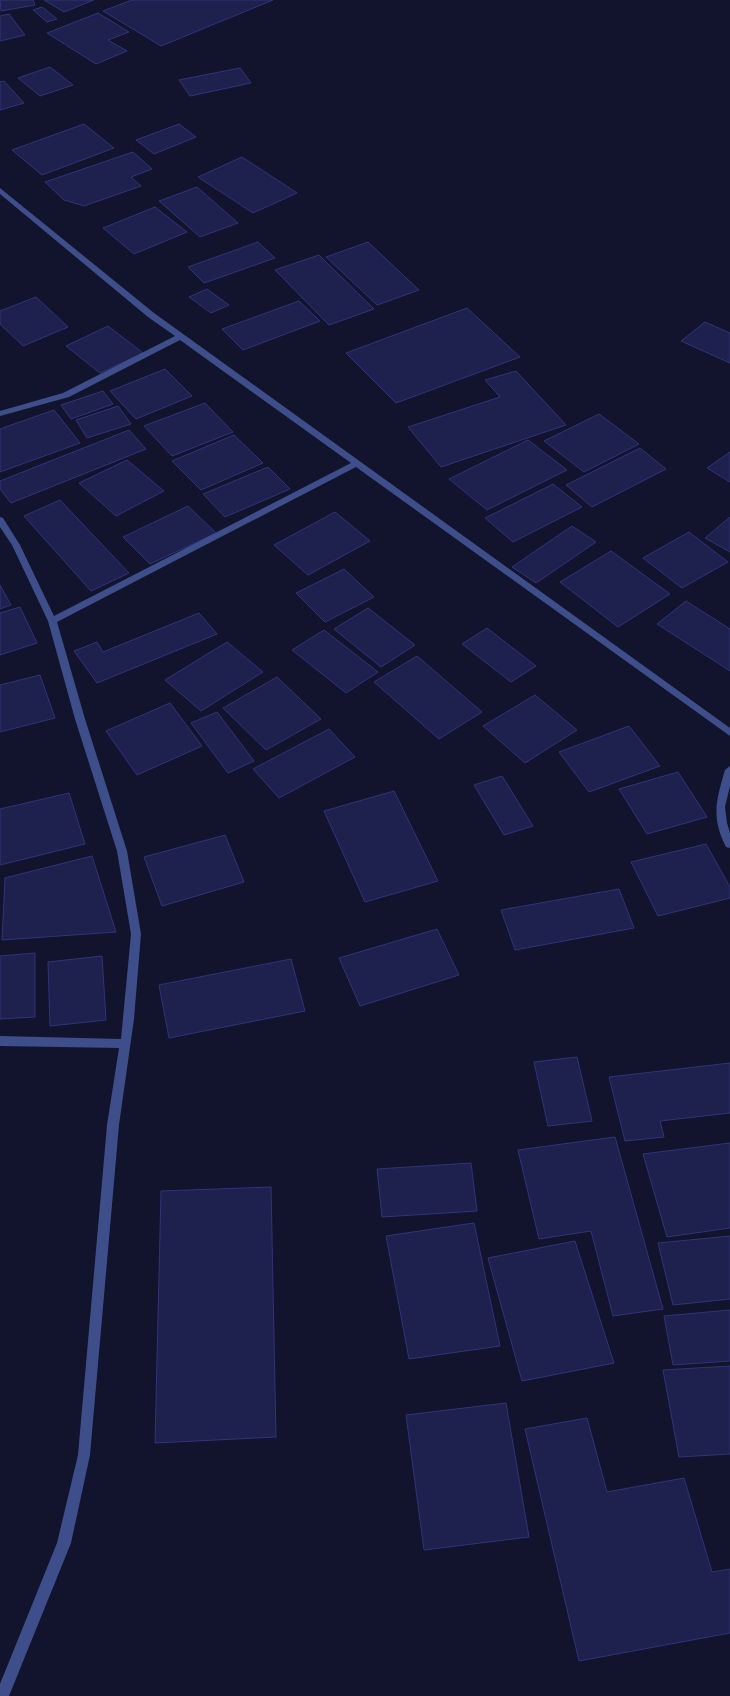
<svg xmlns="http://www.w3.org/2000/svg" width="730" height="1696" viewBox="0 0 730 1696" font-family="Commissioner,sans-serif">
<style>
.building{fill:#1e204d;stroke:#313479}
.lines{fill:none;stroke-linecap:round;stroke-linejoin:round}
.street{fill:#3e4e8b;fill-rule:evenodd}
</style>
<rect width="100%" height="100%" fill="#12142d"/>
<path class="building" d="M0,0H33L35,5L1,11Z
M44,0H94L64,12Z
M132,0H273L161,46L103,11Z
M42,7L57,19L47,22L33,10Z
M98,13L129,32L108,40L127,51L96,64L47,33Z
M9,14L25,35L0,41V16Z
M50,67L73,85L40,96L18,78Z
M240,68L251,83L190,96L179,80Z
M4,81L24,103L0,110V82Z
M84,124L114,148L42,175L12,150Z
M179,124L196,137L154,154L136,140Z
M133,152L152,169L131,177L141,186L84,206L64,200L45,182Z
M242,157L297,193L253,213L198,177Z
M197,187L238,223L200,237L159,201Z
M155,207L187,232L134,254L103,228Z
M258,242L275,258L204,283L188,267Z
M368,242L419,290L377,305L326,257Z
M319,255L374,309L329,325L275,270Z
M207,289L229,305L211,313L189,297Z
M36,297L68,327L23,346L0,324V311Z
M299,301L320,321L243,350L222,329Z
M467,308L520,357L396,403L346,353Z
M705,322L730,333V363L681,341Z
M108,326L143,353L100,373L66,346Z
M165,369L192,396L136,419L110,391Z
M516,371L566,425L441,467L408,427L500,397L485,380Z
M103,391L113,404L71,419L61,405Z
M205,403L233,432L172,456L144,426Z
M118,406L131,424L87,438L76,420Z
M54,410L80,443L0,472V429Z
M599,414L639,444L584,472L544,441Z
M129,430L146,449L11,503L0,489V481Z
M234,435L263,463L201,490L172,461Z
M528,440L567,470L487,510L449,479Z
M640,448L666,469L592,507L566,485Z
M730,452V482L707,468Z
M127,460L164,491L116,516L79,483Z
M268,467L290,489L225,517L203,494Z
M553,484L582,507L513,542L485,518Z
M60,500L129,573L91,591L24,516Z
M188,506L216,533L150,564L123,537Z
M335,512L370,541L308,575L274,545Z
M730,517V552L705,538Z
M572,526L596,542L536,583L512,567Z
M689,532L728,562L682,588L643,558Z
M611,551L670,594L618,627L560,582Z
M344,569L374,597L325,622L296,593Z
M0,585L11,605L0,609Z
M686,601L730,629V671L657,624Z
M20,607L37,643L0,655V613Z
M368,608L415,645L381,667L334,629Z
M199,613L217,634L97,683L74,651L97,642L103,652Z
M487,628L536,666L511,682L462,644Z
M324,630L378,672L346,693L292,650Z
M227,642L263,672L201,711L165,680Z
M417,656L482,712L439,739L374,682Z
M40,675L55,718L0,732V685Z
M277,677L321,719L266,750L223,708Z
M535,695L577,730L525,763L483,726Z
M170,703L202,746L137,775L106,731Z
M217,712L254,761L228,773L191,723Z
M629,726L660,766L589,792L559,752Z
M329,729L355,757L279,798L253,769Z
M678,772L707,817L647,834L619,789Z
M502,776L533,826L504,835L474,785Z
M394,791L438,881L365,902L324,811Z
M69,793L85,844L0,865V809Z
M225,835L244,882L162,906L144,857Z
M706,844L730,887V898L658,916L631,862Z
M92,856L116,932L2,940L5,878Z
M619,889L634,928L515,950L501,910Z
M437,929L459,975L360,1006L339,958Z
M35,953V1017L0,1019V956Z
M102,956L106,1020L50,1026L48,962Z
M291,959L305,1011L169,1038L159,985Z
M577,1057L592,1121L548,1126L534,1062Z
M730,1063V1113L660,1121L664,1137L625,1141L609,1077Z
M615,1137L663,1309L613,1316L591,1231L539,1239L518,1150Z
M730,1143V1228L667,1237L643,1154Z
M471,1163L477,1211L382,1217L377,1169Z
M271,1187L276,1437L155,1443L161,1191Z
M474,1223L500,1346L409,1359L386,1236Z
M730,1236V1299L673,1305L658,1243Z
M575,1241L614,1363L522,1381L488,1258Z
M730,1310V1361L673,1365L664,1316Z
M730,1366V1454L679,1457L663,1370Z
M506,1403L529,1537L424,1550L406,1415Z
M587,1418L607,1492L684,1478L712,1572L730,1569V1633L579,1661L525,1429Z"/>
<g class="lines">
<path class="street" d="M0,188L154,313L730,728V736L356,467L57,622L85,719L127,851L141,934L134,1019L119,1125L90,1455L71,1543L9,1696H0V1684L57,1543L78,1455L107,1125L119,1048L0,1046V1036L121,1039L131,934L117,851L75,719L48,621L12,545L0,527V517L3,518L20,545L54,616L351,463L180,340L69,397L0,416V411L63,393L175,336L148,317L0,194Z
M730,766V786L725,807L727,823L730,833V848L726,847C711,817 716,801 725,770Z"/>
</g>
</svg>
